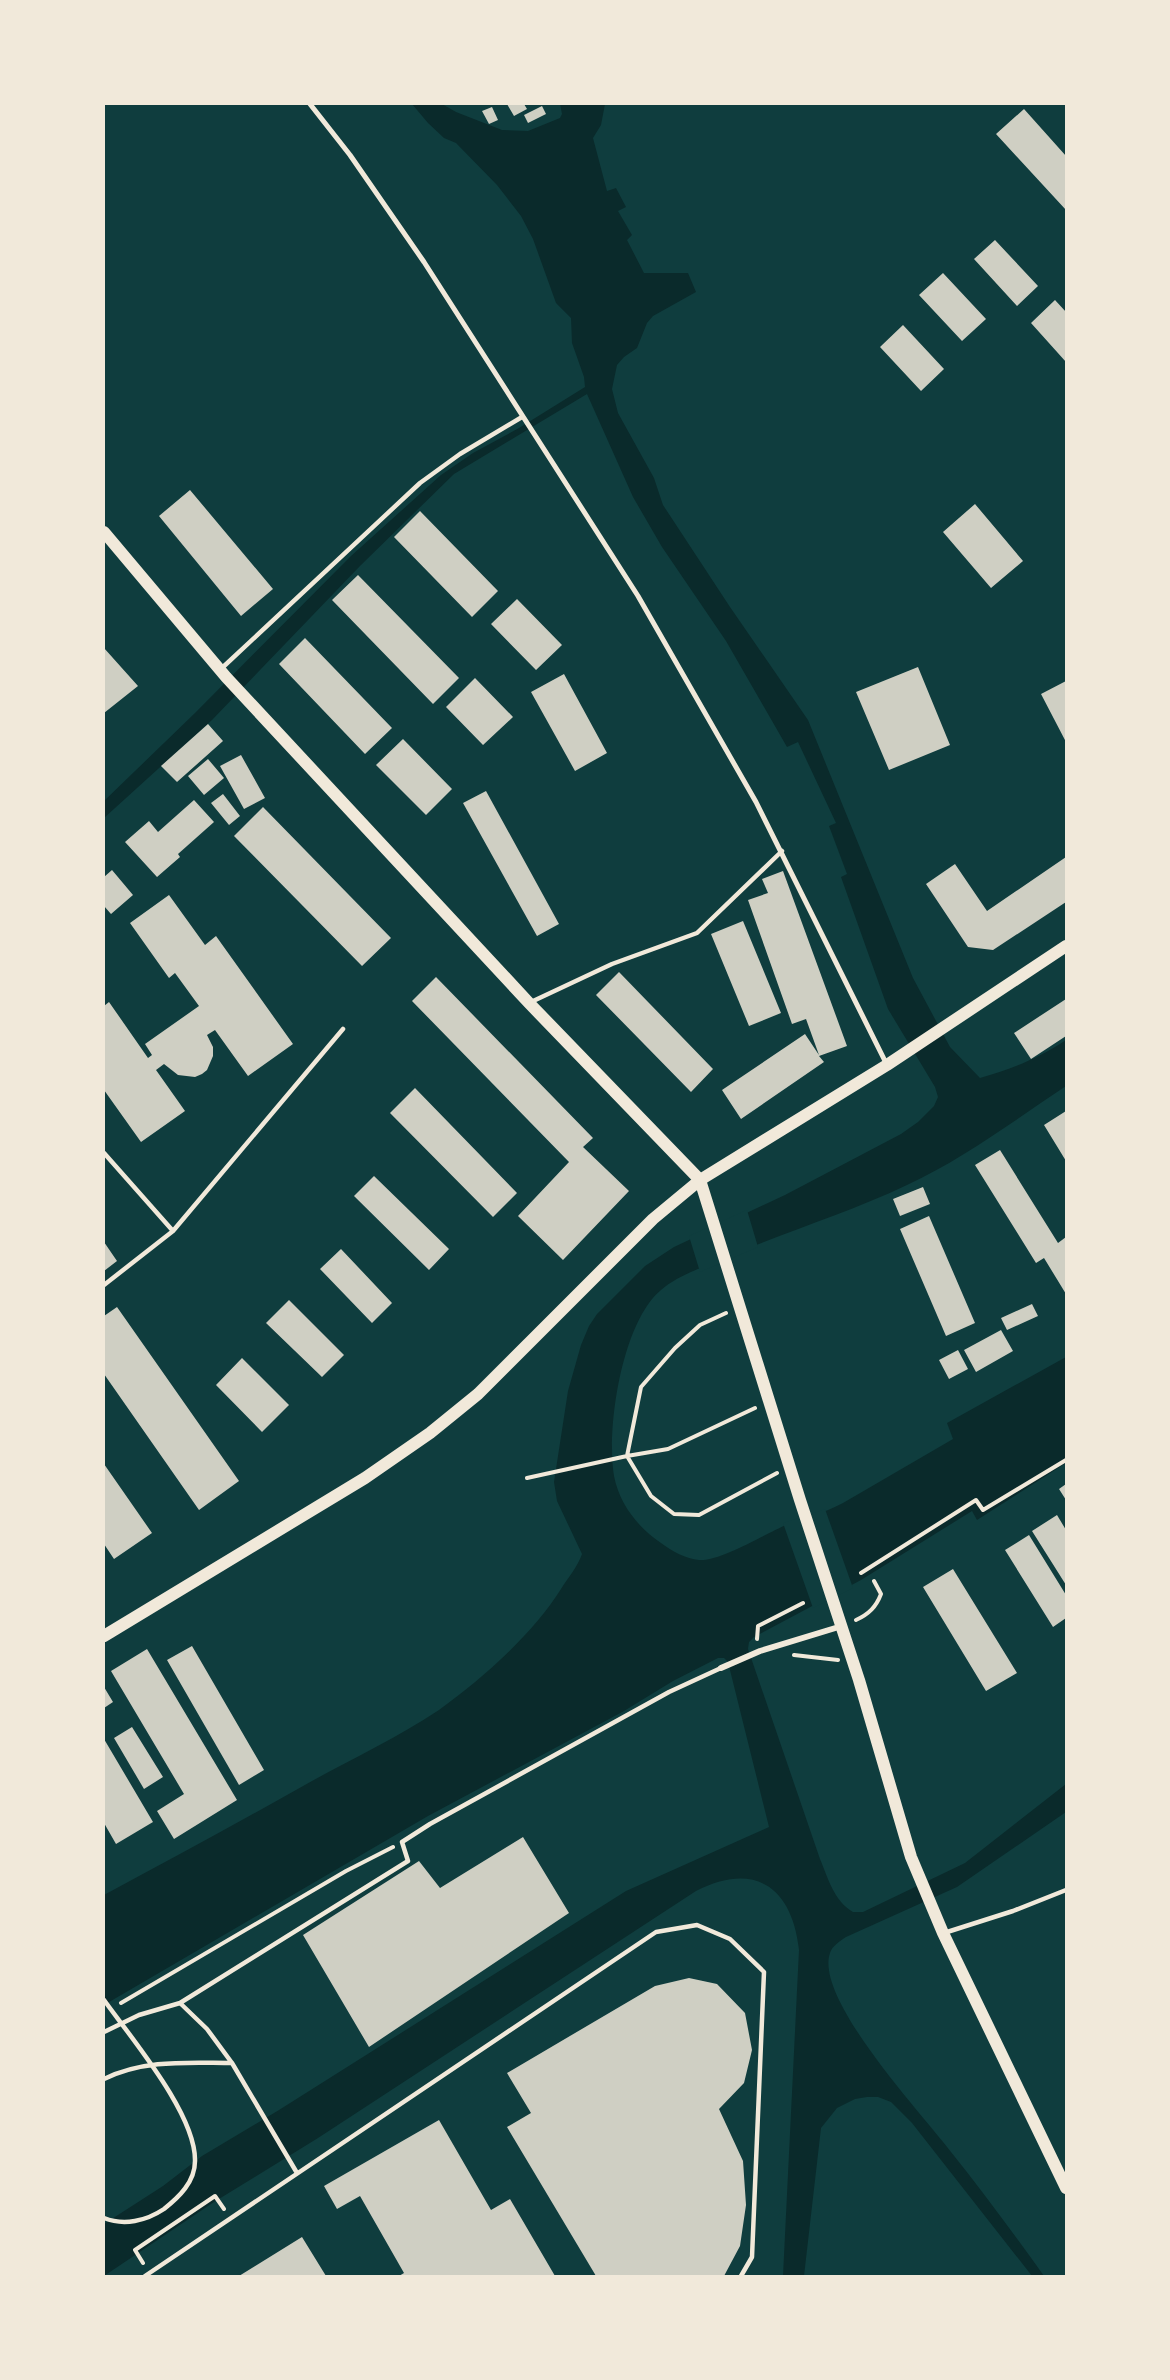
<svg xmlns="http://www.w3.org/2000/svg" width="1170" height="2380" viewBox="0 0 1170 2380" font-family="'Nunito Sans',sans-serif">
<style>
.water{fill:#0a2a2b}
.pier{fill:#0f3d3e}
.building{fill:#cfcfc3}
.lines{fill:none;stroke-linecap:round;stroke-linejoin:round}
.path{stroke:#f1e9da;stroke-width:4}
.service{stroke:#f1e9da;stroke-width:4.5}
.pedestrian{stroke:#f1e9da;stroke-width:5}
.minor{stroke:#f1e9da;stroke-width:6}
.secondary{stroke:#f1e9da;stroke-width:12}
</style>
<rect width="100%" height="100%" fill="#0f3d3e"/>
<path class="water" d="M412,104H442L456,112L502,130L528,131L560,118L562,114L560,104H605L601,125L593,138L607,191L616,188L626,207L618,211L632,235L627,240L644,273H688L696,292L653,316L647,323L637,348L624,357L617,365L612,389L618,413L654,478L663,505L730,607L808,720L913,978L950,1047L980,1078C1012,1069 1039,1058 1066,1040V1086C1015,1120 963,1159 907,1185C846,1214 781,1233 720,1260C701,1268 677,1276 661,1290C622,1322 606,1428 614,1476C619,1503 638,1528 661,1543C672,1551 686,1559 699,1560C719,1562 765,1534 786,1525C805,1518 824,1513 843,1503L953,1439L947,1423L1066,1357V1463L977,1520L972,1511L861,1580L754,1637L749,1642L748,1649L820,1859C828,1878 834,1901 853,1912H863L965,1863L1066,1784V1812L957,1887L846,1937C840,1941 832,1946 830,1953C814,1999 924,2116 951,2152C983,2192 1014,2234 1044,2276H1032L912,2123L891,2102L878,2097H867L855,2099L837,2108L821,2128L804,2276H783L799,1950C792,1887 755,1861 696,1891L318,2138L214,2202L104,2276V2224L163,2186L202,2156L279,2110L626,1891L769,1827L728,1662L724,1658H718L673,1681L624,1711L428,1816L104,2005V1895C173,1858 243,1820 312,1781C354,1758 398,1737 439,1710C482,1679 533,1634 561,1589C568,1578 578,1566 582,1554L557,1501L554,1482L568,1391L581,1345L589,1326L597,1314L645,1266L674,1247L785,1195L901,1134L918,1122L934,1106L938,1097L935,1087L888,1009L841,877L847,874L829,826L836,823L798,742L787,747L726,641L662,547L633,497L587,394L454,474L360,566L212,720L104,818V801L195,713L351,556L441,475L473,453L519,428L585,387L584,377L572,343L571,318L556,303L533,239L521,216L497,185L456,143L444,138L428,123Z"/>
<path class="pier" d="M747,1210L758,1247L700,1272L689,1236Z
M825,1509L853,1588L813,1608L783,1523Z"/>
<path class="building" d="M507,104H524L527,109L514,116Z
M542,106L546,114L528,123L524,115Z
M492,107L498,120L489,124L482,111Z
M1024,109L1066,156V210L996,134Z
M995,240L1038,286L1017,306L974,259Z
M943,273L986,319L962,341L919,295Z
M1055,300L1066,312V362L1031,323Z
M903,325L944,369L921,391L880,347Z
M190,490L273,589L241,616L159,516Z
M975,504L1023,561L991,588L943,532Z
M420,511L498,591L472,617L394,537Z
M358,575L459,678L433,704L332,600Z
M517,599L562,645L536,670L491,624Z
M305,638L392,728L365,754L279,664Z
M104,648L138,686L104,713Z
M918,667L950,745L889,770L856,692Z
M564,674L607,753L575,771L531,692Z
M475,678L513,717L483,745L446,707Z
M1066,681V742L1041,694Z
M208,724L223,741L177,782L161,766Z
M403,739L452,789L426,815L376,765Z
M241,755L265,798L244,809L220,766Z
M208,759L224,778L204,795L188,776Z
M486,791L559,924L537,936L463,803Z
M223,794L240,816L229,825L211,803Z
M194,800L214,822L178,854L180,857L157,877L125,842L149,821L158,832Z
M263,807L391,938L362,966L234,836Z
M1066,857V902L993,950L968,947L926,884L955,864L987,911Z
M112,870L133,895L111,914L104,906V877Z
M783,871L847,1046L819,1056L824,1062L741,1119L722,1090L805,1034L819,1055L806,1019L792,1024L748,900L768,893L762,879Z
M169,895L205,945L216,936L293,1044L248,1076L215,1030L207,1035L213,1047V1056L207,1070L202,1074L195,1077L178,1075L164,1064L156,1070L185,1111L141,1142L104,1090V1006L109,1002L148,1058L152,1055L145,1044L199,1006L175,973L169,978L130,923Z
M743,921L781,1013L749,1026L711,934Z
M619,972L713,1069L691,1092L596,995Z
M436,977L593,1138L583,1147L629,1191L563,1260L518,1216L569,1162L412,1001Z
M1066,999V1036L1031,1059L1014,1033Z
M415,1088L517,1193L493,1217L390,1113Z
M1066,1111V1161L1044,1125Z
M1000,1150L1058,1243L1066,1237V1294L1044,1258L1036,1263L975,1165Z
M374,1176L449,1249L429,1270L354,1196Z
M923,1187L930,1204L900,1216L893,1199Z
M929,1216L975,1323L946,1336L900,1229Z
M104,1242L117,1261L104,1271Z
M341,1249L392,1303L372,1323L320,1269Z
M289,1300L344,1355L322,1377L266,1323Z
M1032,1304L1038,1316L1007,1330L1001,1318Z
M117,1307L239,1481L199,1510L104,1374V1316Z
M1001,1330L1013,1351L976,1372L964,1350Z
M958,1350L968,1369L949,1379L939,1360Z
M242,1358L289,1405L262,1432L216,1385Z
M104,1464L152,1533L114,1559L104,1544Z
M1066,1484V1500L1059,1489Z
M1057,1515L1066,1530V1585L1032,1531Z
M1029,1535L1066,1595V1618L1053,1627L1005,1550Z
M953,1569L1017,1673L986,1691L923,1587Z
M192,1646L264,1770L239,1785L167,1660Z
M147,1649L237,1800L174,1839L157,1811L184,1794L111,1671Z
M104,1687L113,1702L104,1708Z
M132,1727L163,1777L144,1789L114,1738Z
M104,1739L153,1822L116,1844L104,1823Z
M523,1837L569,1913L369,2047L303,1935L419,1861L440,1888Z
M689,1978L717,1984L745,2013L752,2050L744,2083L719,2109L743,2161L746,2205L740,2246L724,2276H596L507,2127L531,2113L507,2073L655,1986Z
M439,2120L491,2210L510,2199L555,2276H399L404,2273L360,2196L337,2209L324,2186Z
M302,2237L326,2276H239Z"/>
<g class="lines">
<path class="path" d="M726,1313L700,1325L675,1348L641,1387L627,1456L668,1449L755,1408
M527,1478L627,1456L651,1496L674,1514L699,1515L777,1473
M861,1573L976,1500L983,1510L1066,1460
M856,1620C869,1614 876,1607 881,1594L874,1581
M757,1639L758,1626L803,1603
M794,1655L838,1660
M121,2003L346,1871L393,1847
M143,2263L135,2250L215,2196L224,2209"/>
<path class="service" d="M222,668L420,483L460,454L522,417
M531,1002L612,964L697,933L782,851
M104,1153L173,1231
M104,1285L173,1231L343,1029
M944,1933L1013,1911L1066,1890
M104,2000C131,2038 196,2114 195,2161C195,2182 179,2197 164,2209C146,2221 124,2226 104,2218
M180,2003L207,2029L232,2063L297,2173
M104,2032L139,2015L180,2003L408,1861L402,1842L430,1824L669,1692L721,1668
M104,2079C145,2059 188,2063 232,2063
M145,2276L656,1932L697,1925L730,1939L764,1972L752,2257L741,2276"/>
<path class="pedestrian" d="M310,104L350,155L424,262L638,596L756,802L887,1065"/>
<path class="minor" d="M721,1668L760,1651L842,1626"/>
<path class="secondary" d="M104,532L226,677L529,1003L700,1180L800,1500L859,1680L911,1857L943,1933L1066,2188
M104,1636L365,1478L430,1433L478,1394L653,1219L700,1180L887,1065L1066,946"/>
</g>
<rect width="1170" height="2380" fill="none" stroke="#f1e9da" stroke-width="210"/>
</svg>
